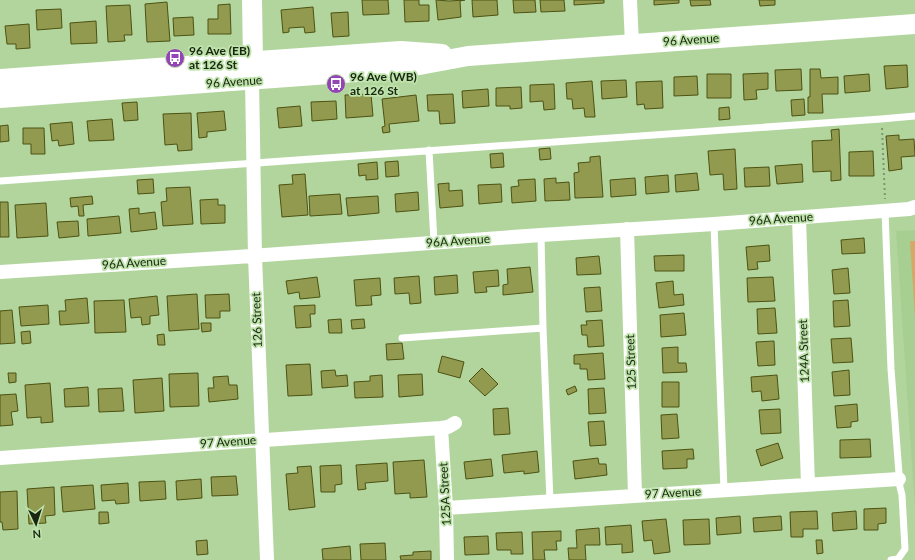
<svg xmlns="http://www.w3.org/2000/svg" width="915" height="560" viewBox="0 0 915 560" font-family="Lato,sans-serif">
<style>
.built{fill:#a7cf91}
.green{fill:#d6a868}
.building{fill:#919a4f;stroke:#4c5212}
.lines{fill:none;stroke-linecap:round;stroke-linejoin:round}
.path{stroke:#7d986d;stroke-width:2;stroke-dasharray:2 3;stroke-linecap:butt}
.lane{stroke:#fff;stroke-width:7}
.street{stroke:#fff;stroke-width:14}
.secondary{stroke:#fff;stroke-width:20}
.labels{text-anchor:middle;stroke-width:3.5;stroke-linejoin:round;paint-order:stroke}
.street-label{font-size:12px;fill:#192611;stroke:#bee3ab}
.poi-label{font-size:12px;font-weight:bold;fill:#192611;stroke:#bee3ab;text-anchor:start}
</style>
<rect width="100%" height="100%" fill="#b2d59e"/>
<path class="built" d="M915,230V508L896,231Z"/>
<path class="green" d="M910,241H915V318Z"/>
<path class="building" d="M362,0H388L389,14L363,15Z
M404,0H419V5H429V21L405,22Z
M436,0L449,1L465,0L460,1L461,17L438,20Z
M472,0H497L498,15L473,17Z
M513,0H535L536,12L514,13Z
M540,0H564L565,11L541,12Z
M574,0H604V3L574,5Z
M654,0H679V3L654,5Z
M690,0H710L711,5L691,6Z
M759,0H775V5L760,6Z
M167,2L170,41L147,42L145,4Z
M230,4L231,34H208V19H218V5Z
M130,5L132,35H124L125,41L108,42L106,6Z
M313,7L315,32L305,33L304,27L289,28V32L283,33L281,10Z
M61,9L62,28L37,30L36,10Z
M348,12L349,36L333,37L331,13Z
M193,17L194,35L174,36L173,18Z
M96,21L97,43L71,44L70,23Z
M29,24L30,48L16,49V44H7L5,26Z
M907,65L908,87L886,89L884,66Z
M801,69L802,90L776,91L775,70Z
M810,69H820L821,78L838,77V94H822L823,113H808V97H810Z
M768,73V89L756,90L757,99L744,100L743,74Z
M707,74H731V98H707Z
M869,74L870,91L845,93L844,76Z
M697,76L698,95L674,96V77Z
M626,80L627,97L602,99L601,81Z
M592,81L595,117H585L584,108L573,109L572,99H567L566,83Z
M662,81L663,108L645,109L644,104L637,105L636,82Z
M554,84L555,109L544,110L543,101L530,102V85Z
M521,87L522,108L510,109V106H496V88Z
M488,89L489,106L463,108L462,91Z
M371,94L373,116L346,118L345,95Z
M453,94L455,123L440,124L439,111H428L427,95Z
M416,95L419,121L389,124L390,132L383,133L382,127L385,126L382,99Z
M804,99L805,115L792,116L791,100Z
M336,101L337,119L312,121L311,102Z
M137,102L138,120L124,121L122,103Z
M300,106L302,126L279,128L277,108Z
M729,107L730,119L719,120V108Z
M224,111L226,130L207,132V137L199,138L197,113Z
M191,113L192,150L178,151L177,144L165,145L163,114Z
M112,119L114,140L89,141L87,121Z
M72,122L74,144L59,146L58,140L52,141L50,124Z
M8,125L9,141L0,142V126Z
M23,128H44L45,154H31V144H23Z
M839,129L841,180L831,181V171L813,172L812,141L832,140L831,130Z
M899,135V140L914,139L915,156L901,157L902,169L889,171L886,136Z
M550,148L551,159L540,160L539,149Z
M735,149L737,189L724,190L723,174L710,175L708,151Z
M873,151L874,176H849V152Z
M503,153L504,167L491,168L490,154Z
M600,156L603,197L575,198L574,173L579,172L578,163L590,162V157Z
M398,161L399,176L386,177L385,162Z
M377,162L378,179L366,180V175L359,176L358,164Z
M802,164L803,182L777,184L775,166Z
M769,167L770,186L745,187L744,168Z
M697,173L699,190L676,192L675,175Z
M305,174L308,215L282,217L279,185L293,184L292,175Z
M668,175L669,192L646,194L645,177Z
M556,178V183L569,182L570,200L545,201L544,179Z
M635,178L636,195L611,197L610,180Z
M153,179L154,193L138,194L137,180Z
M535,179L536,201L512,203L511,187L519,186L518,180Z
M449,183V191L462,190L463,206L440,208L438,184Z
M501,184L502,202L479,204L478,185Z
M190,187L193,224L163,226L161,202L167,201L166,188Z
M418,192L419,210L396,212L395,194Z
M340,194L342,214L310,216L309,196Z
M92,196L93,204L83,205L84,216H79L78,206L71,207L70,198Z
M378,196L379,213L348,216L346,198Z
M218,199V205H225V223L201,224L200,200Z
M0,202H8L9,237H0Z
M46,203L48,236L17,238L15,205Z
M139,208V214L155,212L157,229L131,232L129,209Z
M119,216L121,233L88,236L87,219Z
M78,221L79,236L59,238L57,222Z
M864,238L865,253L842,254L841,240Z
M769,245L770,261L757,262L758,269L748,270L746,247Z
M684,255V271H655L654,256Z
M599,256L601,274L577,275L576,258Z
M530,267L533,292L503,295V285L508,284L507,269Z
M848,268L850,293L834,294L832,270Z
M498,270L499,286L486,287L487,292L475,293L473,272Z
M457,275L458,293L435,295L434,277Z
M419,276L421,303L410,304L409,293L395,294L394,278Z
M317,277L320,297L300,299L299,292L288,294L286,281Z
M773,277L775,301L748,302L747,278Z
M380,278L381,295L371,296L372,305L356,306L354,280Z
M673,281L674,295L683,294L684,305L659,308L656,283Z
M600,287L602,311L586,312L584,288Z
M197,294L199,329L169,331L167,296Z
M229,294L230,311H220V318H206L205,295Z
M157,296L159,315L150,316V324L142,325L141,317L131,318L129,299Z
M87,298L89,323L60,325L59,311H66L65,300Z
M124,300L126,332L95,333L94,301Z
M848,300L850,326L834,327L833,301Z
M48,305L49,324L21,326L19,307Z
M315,305V314H310L311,327L296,328L294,306Z
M775,308L777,333L758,334L757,309Z
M12,310L15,343L0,344V311Z
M684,313L686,335L661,337L660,315Z
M341,319L342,333H329L328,320Z
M364,319L365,328L352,329L351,320Z
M602,320L604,346L588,347L587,335H582L581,325H587L586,321Z
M201,323H211V331L202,332Z
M30,331L31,343L22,344L21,332Z
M164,334L165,345H158L157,335Z
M851,338L853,362L833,363L831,339Z
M774,341L775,365L758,366L756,342Z
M402,343L404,359L387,360L386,344Z
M678,347V363H686L687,372L663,373L662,348Z
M603,353L605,379L588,380L587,369H580V364H574V355Z
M442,356L464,362L460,378L438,372Z
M310,364L312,395L288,396L286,365Z
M482,368L498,384L485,396L469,381Z
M335,370L336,376L347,375L348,386L322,388L321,371Z
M849,370L850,395L834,396L832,372Z
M8,373H16V382L9,383Z
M198,373L199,406L170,407L169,374Z
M422,374L423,395L399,397L398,375Z
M382,375L383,397L355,398L354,382L370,381V376Z
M777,375L779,399L762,401L761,391L752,392L751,377Z
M228,376L229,385H237L238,399L209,402L208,388H214L213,377Z
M162,378L164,411L135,413L133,380Z
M662,382H679V407H662Z
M50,383L53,422L41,423V417L27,418L25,385Z
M575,386L577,391L568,395L566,390Z
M88,387L89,406L65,407L64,389Z
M122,388L124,411L99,412L98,389Z
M604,388L606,413L589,414L588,389Z
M16,394L18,411L11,412L13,425L0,426V395Z
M857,404L858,421L851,422V427L837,428L835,406Z
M508,408L510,434L494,435L493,409Z
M780,409L781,433L761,434L759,410Z
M677,414L679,438L662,439L661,415Z
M604,421L606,445L590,446L588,422Z
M870,439L871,457L840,458V440Z
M778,443L783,458L761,466L756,450Z
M693,449L694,459H687V468L663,469L662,451Z
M537,451L539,472L524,474V471L504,473L502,455Z
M598,458L599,464H606L607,475L575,479L573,461Z
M491,459L493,476L466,479L464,462Z
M424,460L427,497L410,498V493L395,494L393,462Z
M387,463L388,481L365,483L366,489L358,490L356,465Z
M341,465L342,484L335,485V492H321L320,466Z
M311,466L315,507L289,510L286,474L298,473L297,467Z
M236,476L238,495L212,496L211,477Z
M201,479L202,498L177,500L176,481Z
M165,481L166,499L140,501L139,482Z
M128,483L129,503L116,504L115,500L102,501L101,485Z
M93,485L95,509L63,512L61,487Z
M54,487L55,515L45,516L46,523L29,524L27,489Z
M17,491L18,529L3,530L2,522H0V492Z
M886,508V523L878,524V530H864V509Z
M817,511L818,529H803V537H791L790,512Z
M856,511L857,529L833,531L832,513Z
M99,512H108L109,523L99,524Z
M740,516L741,533L717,535L716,518Z
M781,516L782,530L754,532L753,518Z
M666,519L670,552L654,554L652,540L644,541L642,521Z
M709,519L710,544L684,545L683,520Z
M631,525L633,552L622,553V544L606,545L605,527Z
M599,528L600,545H585L586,560H569L568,548H577L576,530Z
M561,531V541H556L557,550H544L545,560H533L532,532Z
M522,532L523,554H511V550H497L496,533Z
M488,536L489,554L465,555L464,537Z
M207,540L208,554L197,555L196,541Z
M816,540H822L823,553L817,554Z
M385,543L386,560H361L360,544Z
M350,546L351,560H323L322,549Z
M431,551V560H401L400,556L413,555V552Z"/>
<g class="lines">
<path class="path" d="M882,128L885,199"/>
<path class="lane" d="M429,150L434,242
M0,181L881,119L915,116
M885,211L891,369L900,487L902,495L905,549L898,559L891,560
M714,224L724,490
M541,235L543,328L550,501
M402,338L543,328"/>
<path class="street" d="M630,0L632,44
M252,80L255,256L267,560
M799,218L808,485
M627,229L635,495
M0,272L237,257L541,235L714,224L909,209L915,207
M441,428L446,508L447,560
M0,458L441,428L448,427L455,423
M446,508L899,479"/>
<path class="secondary" d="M244,70L249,66L253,60L252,0
M0,79L401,51L442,54
M0,98L398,69L468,56L915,24"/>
</g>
<defs>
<symbol id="bus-disc" viewBox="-11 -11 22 22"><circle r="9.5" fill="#9445b5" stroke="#bee3ab"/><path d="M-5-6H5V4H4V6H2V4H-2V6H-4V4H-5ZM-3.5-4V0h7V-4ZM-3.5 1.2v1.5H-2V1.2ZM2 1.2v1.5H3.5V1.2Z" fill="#fff"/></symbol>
</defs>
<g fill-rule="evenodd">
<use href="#bus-disc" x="164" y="47" width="22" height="22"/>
<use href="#bus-disc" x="325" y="73" width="22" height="22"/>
</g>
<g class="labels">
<g class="street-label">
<text transform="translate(691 40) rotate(-4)" y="4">96 Avenue</text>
<text transform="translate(234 82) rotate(-4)" y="4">96 Avenue</text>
<text transform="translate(781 219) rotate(-4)" y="4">96A Avenue</text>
<text transform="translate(458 241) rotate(-4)" y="4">96A Avenue</text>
<text transform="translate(134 263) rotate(-4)" y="4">96A Avenue</text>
<text transform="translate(257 320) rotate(-92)" y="4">126 Street</text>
<text transform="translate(804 351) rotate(-92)" y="4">124A Street</text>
<text transform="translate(631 362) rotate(-92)" y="4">125 Street</text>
<text transform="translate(228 442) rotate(-4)" y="4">97 Avenue</text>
<text transform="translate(673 493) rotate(-3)" y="4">97 Avenue</text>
<text transform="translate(445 494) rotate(-93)" y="4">125A Street</text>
</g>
<g class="poi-label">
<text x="189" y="55">96 Ave (EB)<tspan x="189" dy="14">at 126 St</tspan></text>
<text x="350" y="81">96 Ave (WB)<tspan x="350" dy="14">at 126 St</tspan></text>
</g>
</g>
<g transform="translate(36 524) rotate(176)" stroke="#bee3ab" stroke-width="3" paint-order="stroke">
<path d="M0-3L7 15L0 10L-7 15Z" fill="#192611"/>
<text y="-6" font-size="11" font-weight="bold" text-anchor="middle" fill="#192611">N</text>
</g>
</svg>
